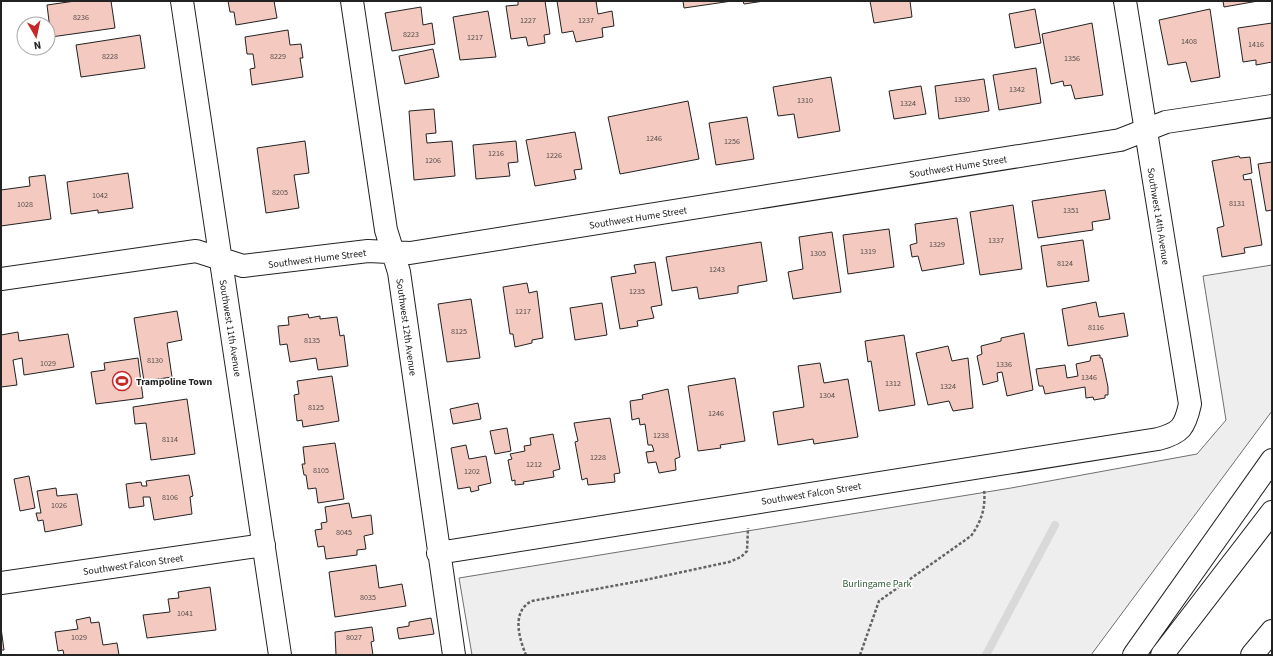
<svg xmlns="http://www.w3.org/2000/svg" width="1273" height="656" viewBox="0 0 1273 656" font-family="'Source Sans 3',sans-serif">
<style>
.green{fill:#eee;stroke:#6f6f6f}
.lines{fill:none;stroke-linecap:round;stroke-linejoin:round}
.stream{stroke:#d9d9d9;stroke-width:8}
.building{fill:#f3c9c0;stroke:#222}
.minor-casing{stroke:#222;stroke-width:24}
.highway-casing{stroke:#222;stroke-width:24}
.path{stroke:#646464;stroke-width:2.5;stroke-dasharray:3 2;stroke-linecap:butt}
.minor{stroke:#fff;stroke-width:22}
.highway{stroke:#fff;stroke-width:22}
.labels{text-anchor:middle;stroke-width:3;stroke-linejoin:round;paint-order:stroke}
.number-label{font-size:8px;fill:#564c4a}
.street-label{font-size:10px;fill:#222;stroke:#fff}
.poi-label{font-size:10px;font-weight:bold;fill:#222;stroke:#fff;text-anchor:start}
.park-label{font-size:10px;fill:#2f5e38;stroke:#fff}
</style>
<rect width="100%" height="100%" fill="#fff"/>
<path class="green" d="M1272,265V411L1091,655H472L459,578L1011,488L1197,454L1226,420L1203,276Z"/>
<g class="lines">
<path class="stream" d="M986,655L1055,525"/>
</g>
<path class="building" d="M75,1H111L115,28L51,37L47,5Z
M228,1H274L277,18L236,25L234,12H230Z
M518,1H545L550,34L544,35L545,43L528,46L526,37L511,39L506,6L518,5Z
M557,1H596L598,14L612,11L614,26L602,28L603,37L576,42L573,31L562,33Z
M683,1H732L684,8Z
M743,1H764L744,4Z
M870,1H910L912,17L874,23Z
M1223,1H1258L1224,7Z
M421,7L423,25L432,23L435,44L392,51L385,13Z
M1035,9L1041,43L1015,48L1009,14Z
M1210,9L1220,77L1191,82L1186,62L1168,65L1159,20Z
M488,11L496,57L460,60L453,17Z
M1092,23L1103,95L1075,99L1071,85L1064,86L1063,81L1051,84L1042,34Z
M1272,23V62L1256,65V60L1243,62L1238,28Z
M288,30L290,45L301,44L303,58H300L303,77L252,85L250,69L255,68L253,54H247L245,37Z
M140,35L145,68L81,77L76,45Z
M433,49L439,77L405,84L399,56Z
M1036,68L1041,103L999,110L993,75Z
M831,77L840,131L798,138L794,114L778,116L773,87Z
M984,79L989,111L939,119L935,86Z
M921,86L926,114L894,119L889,91Z
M688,101L699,159L620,174L608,117Z
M434,109L436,133L426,134L427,143L452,141L455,176L414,180L409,111Z
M747,117L754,159L716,165L709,123Z
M575,132L582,169L574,170L576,179L535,186L526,140Z
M305,141L309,173L294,175L299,208L266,213L257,148Z
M516,141L518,162L508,163L510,176L476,179L473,145Z
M1239,156L1240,158L1250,157L1252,173L1243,175L1244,180L1251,179L1262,245L1244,248L1245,253L1222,257L1217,228L1224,226L1212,161Z
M1272,162V210L1266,211L1258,164Z
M128,173L133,208L98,213V210L71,214L67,182Z
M45,175L51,219L1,226V190L30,186L29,177Z
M1105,190L1110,219L1092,222L1093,230L1038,238L1032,201Z
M1013,205L1022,269L980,275L970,212Z
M957,218L964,264L922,271L918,256L912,257L910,245L917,243L915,224Z
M889,229L894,267L848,274L843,235Z
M832,232L841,292L793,299L788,272L803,269L799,237Z
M1083,240L1089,281L1047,287L1041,246Z
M761,242L767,281L738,286V293L699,299L697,287L672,291L666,257Z
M655,262L662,305L651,307L654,318L637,321L638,326L620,329L611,277L636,273L634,265Z
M527,283L529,293L537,291L543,338L532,340V343L515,347L513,334H510L503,287Z
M471,299L480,358L447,362L438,304Z
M1096,302L1099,317L1124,313L1128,336L1068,346L1062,309Z
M602,303L607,335L575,340L570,308Z
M177,311L182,340L167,343L172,377L144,381L134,318Z
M308,314L309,318L320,316V319L337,317L340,336L344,335L348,366L318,370L316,358L290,362L287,344L280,345L278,326L289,325L288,317Z
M18,332L19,341L68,334L74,367L24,375L22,358L13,360L17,385L1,387V335Z
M1024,333L1033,390L1007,396L1002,372L997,373L998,381L983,385L977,356L982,354L981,346L1001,341V338Z
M904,335L915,405L879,411L871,361L868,362L865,341Z
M948,346L952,361L968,358L973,408L953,411L949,401L928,405L916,353Z
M1100,355V358H1102L1108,387V395H1105V398L1094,400L1093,397L1086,398L1085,387L1045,394L1043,386H1039L1036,369L1065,365L1067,378L1078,376L1076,364L1090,361L1091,356Z
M138,358L143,398L96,404L91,372L105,370L104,363Z
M820,363L824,383L848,379L858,437L814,444L813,439L778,445L773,412L804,407L798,366Z
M332,376L339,421L303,427L302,420L297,421L294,395L299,394L297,381Z
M735,378L745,441L720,445L721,448L698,451L688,386Z
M668,389L680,457L675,459L676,470L659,473L656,462L648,463L646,452L654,451L652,445H648L645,424L640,425L639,418L632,420L630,401L643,399L642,395Z
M187,399L195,454L151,460L146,423L135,424L133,407Z
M478,403L481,419L453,424L450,409Z
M610,418L620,473L614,474L615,482L588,485L587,478L582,480L575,442L578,441L574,423Z
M507,428L511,451L495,454L490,431Z
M553,434L560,469L553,471L554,477L523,482L524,484L515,485V480L512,481L508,460L512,459L510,454L525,451L524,446L531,445L530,438Z
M335,443L344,499L318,503L316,488L308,489L306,475H304L302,464H305L303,447Z
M466,445L469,459L486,456L491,483L478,486L479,490L471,492L470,487L458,489L451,448Z
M189,475L193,496L190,497L192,514L154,520L150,497H143L144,506L129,508L126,484L141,482L142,486H147L146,481Z
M29,476L35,508L20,511L14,479Z
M56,488L57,496L77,494L82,525L45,532L43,520L38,521L36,513H41L37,491Z
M349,503L352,518L371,515L373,534L364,536L366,549L357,550V555L326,559L324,546L318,547L315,530L322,529L321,523L327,522L325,507Z
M376,565L379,588L402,584L406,606L335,617L329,572Z
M210,587L216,630L147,638L143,615L170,612L168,599L179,598L178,592Z
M90,617L91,623L99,622L103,645L117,643L119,655H64L63,650L58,651L55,632L78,629L76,620Z
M431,618L434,634L399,639L397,628L409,626V622Z
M372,627L374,641L371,642L373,655H336L335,632Z
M1,628L4,650H1Z"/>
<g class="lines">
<defs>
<path id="minor" d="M182,1L280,655
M352,1L386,230L399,272L454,655
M1,279L196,251L243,266L368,251L410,253L1120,140L1166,122L1272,106
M438,553L1158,439C1181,433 1185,427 1190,404L1125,1
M1,583L264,545"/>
<path id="highway" d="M1134,655L1272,460
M1162,655L1272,512
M1252,655L1272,631"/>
</defs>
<use href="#minor" class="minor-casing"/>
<use href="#highway" class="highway-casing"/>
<path class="path" d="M526,655C519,638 511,611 532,601L645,580L729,562L741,557L747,551L748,528
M860,655L879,601L971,536C981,522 986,508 984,490"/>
<use href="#minor" class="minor"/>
<use href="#highway" class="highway"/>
</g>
<defs>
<symbol id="stadium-ring" viewBox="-11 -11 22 22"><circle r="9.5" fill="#fff" stroke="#c62828" stroke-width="1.5"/><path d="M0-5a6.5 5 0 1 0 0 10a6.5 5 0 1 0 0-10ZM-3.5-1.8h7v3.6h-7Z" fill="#c62828"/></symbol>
</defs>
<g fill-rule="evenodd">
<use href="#stadium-ring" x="111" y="370" width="22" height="22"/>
</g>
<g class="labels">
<g class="number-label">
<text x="81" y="20">8236</text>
<text x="528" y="23">1227</text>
<text x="586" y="23">1237</text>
<text x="411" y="37">8223</text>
<text x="475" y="40">1217</text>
<text x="1189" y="44">1408</text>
<text x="1256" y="47">1416</text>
<text x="110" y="59">8228</text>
<text x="278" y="59">8229</text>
<text x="1072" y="61">1356</text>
<text x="1017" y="92">1342</text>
<text x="962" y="102">1330</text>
<text x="805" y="103">1310</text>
<text x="908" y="106">1324</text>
<text x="654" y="141">1246</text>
<text x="732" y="144">1256</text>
<text x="496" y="156">1216</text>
<text x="554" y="158">1226</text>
<text x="433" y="163">1206</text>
<text x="280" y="195">8205</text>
<text x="100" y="198">1042</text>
<text x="1237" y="206">8131</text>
<text x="25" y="207">1028</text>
<text x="1071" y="213">1351</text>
<text x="996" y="243">1337</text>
<text x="937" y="247">1329</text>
<text x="868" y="254">1319</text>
<text x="818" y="256">1305</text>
<text x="1065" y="266">8124</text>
<text x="717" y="272">1243</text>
<text x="637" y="294">1235</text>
<text x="523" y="314">1217</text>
<text x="1096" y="330">8116</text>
<text x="459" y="334">8125</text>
<text x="312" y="343">8135</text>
<text x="155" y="363">8130</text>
<text x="48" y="366">1029</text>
<text x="1004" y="367">1336</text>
<text x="1089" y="380">1346</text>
<text x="893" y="386">1312</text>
<text x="948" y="389">1324</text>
<text x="827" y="398">1304</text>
<text x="316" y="410">8125</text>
<text x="716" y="416">1246</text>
<text x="661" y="438">1238</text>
<text x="170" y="442">8114</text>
<text x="598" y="460">1228</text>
<text x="534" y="467">1212</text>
<text x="321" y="473">8105</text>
<text x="472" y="474">1202</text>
<text x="170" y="500">8106</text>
<text x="59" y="508">1026</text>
<text x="344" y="535">8045</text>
<text x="368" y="600">8035</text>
<text x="185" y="616">1041</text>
<text x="79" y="640">1029</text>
<text x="354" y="640">8027</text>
</g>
<g class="street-label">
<text transform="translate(958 166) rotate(-9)" y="4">Southwest Hume Street</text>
<text transform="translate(1159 216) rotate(81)" y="4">Southwest 14th Avenue</text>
<text transform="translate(638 217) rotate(-9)" y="4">Southwest Hume Street</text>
<text transform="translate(317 258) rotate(-7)" y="4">Southwest Hume Street</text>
<text transform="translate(407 327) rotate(82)" y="4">Southwest 12th Avenue</text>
<text transform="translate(231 328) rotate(81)" y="4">Southwest 11th Avenue</text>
<text transform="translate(811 493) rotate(-9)" y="4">Southwest Falcon Street</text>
<text transform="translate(133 564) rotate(-8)" y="4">Southwest Falcon Street</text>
</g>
<g class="poi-label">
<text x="136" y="385">Trampoline Town</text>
</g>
<g class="park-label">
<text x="877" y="587">Burlingame Park</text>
</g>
</g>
<rect width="1273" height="656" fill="none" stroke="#222222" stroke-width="4"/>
<g transform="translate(36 36) rotate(171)"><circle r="19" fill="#ffffff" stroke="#a7a7a7"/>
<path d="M0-3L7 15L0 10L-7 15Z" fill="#c62828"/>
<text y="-6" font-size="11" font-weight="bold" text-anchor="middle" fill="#222222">N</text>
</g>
</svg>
